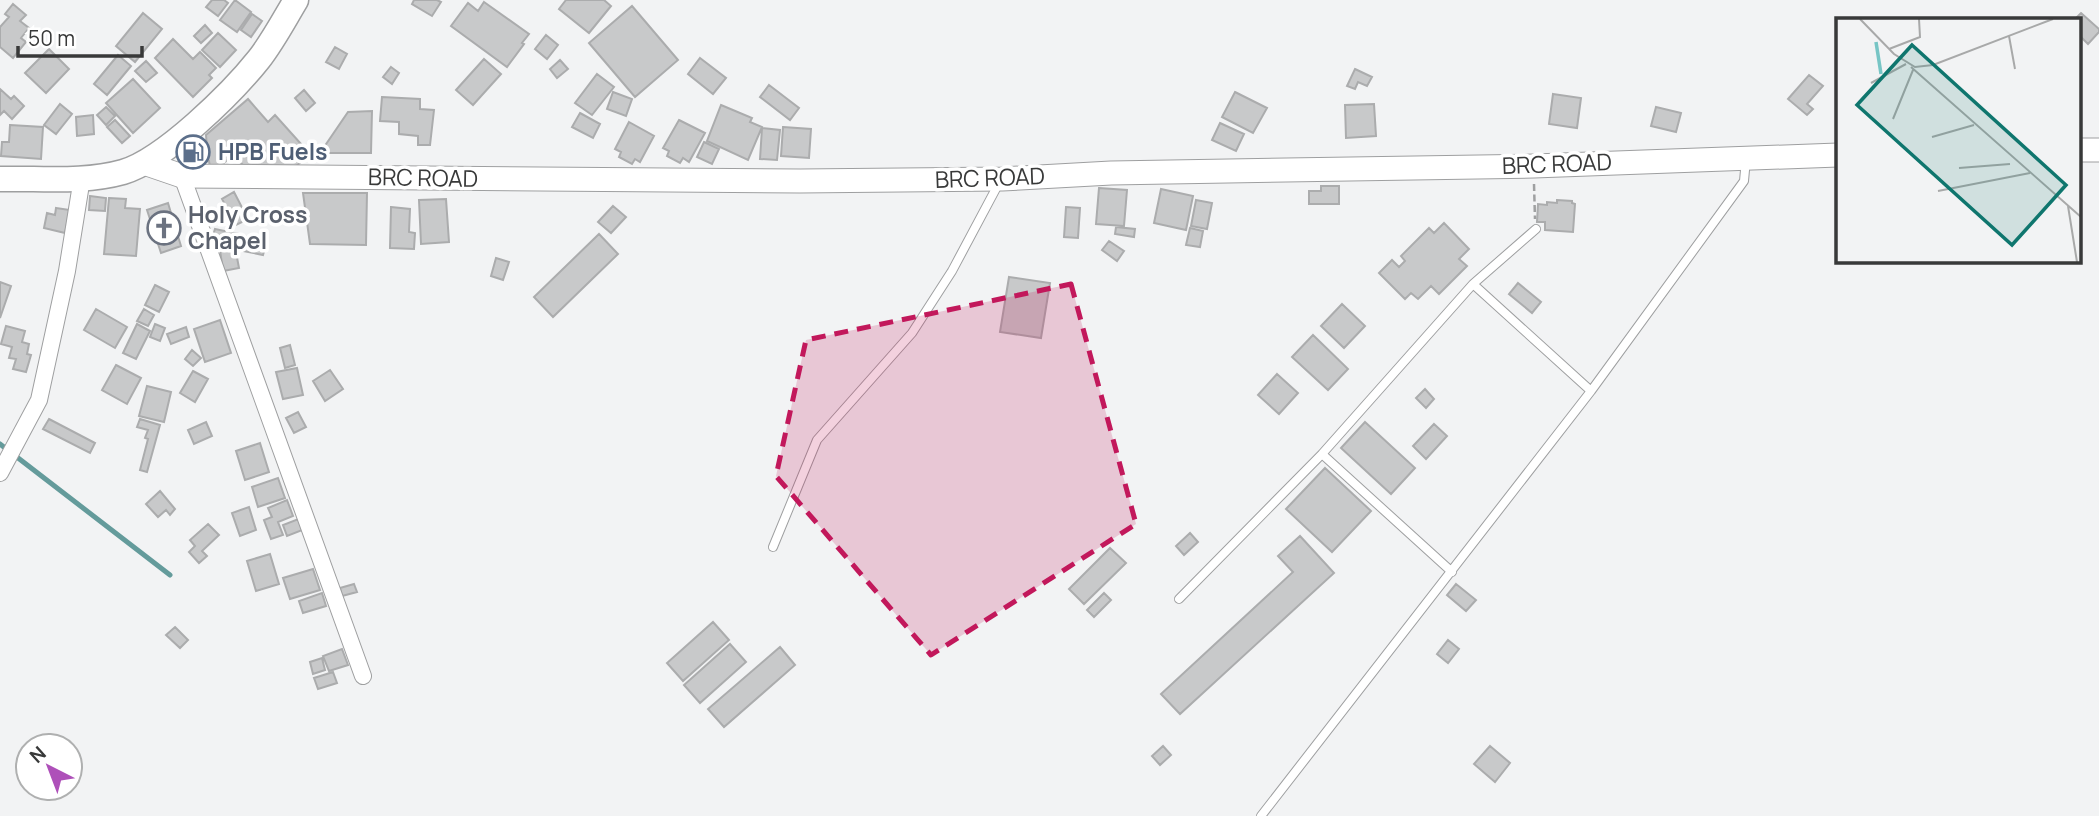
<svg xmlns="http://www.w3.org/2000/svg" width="2099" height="816" viewBox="0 0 2099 816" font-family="Manrope,sans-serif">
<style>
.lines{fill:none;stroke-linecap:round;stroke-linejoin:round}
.stream{stroke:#649b9b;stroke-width:5}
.building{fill:#c8c9ca;stroke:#abacad;stroke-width:2}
.service-casing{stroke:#9e9fa0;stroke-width:10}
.minor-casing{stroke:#9e9fa0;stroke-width:18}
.secondary-casing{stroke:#9e9fa0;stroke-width:25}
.primary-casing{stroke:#9e9fa0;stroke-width:27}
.path{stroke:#9fa0a1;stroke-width:2.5;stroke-dasharray:7 3.5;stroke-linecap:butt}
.service{stroke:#fff;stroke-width:8}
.minor{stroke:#fff;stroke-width:16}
.secondary{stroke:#fff;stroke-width:23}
.primary{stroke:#fff;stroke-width:24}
.marked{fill:#c2185b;fill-opacity:0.2;stroke:#c2185b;stroke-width:5;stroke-dasharray:14 9;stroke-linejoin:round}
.labels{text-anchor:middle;stroke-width:7;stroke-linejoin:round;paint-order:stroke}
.service-label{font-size:23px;font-weight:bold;fill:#4e5e75;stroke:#fff;text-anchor:start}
.street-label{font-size:23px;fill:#383939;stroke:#fff}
.worship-label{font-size:23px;font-weight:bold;fill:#5b616d;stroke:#fff;text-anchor:start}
.inset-river{fill:none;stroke:#77c5c5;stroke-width:3.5}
.inset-road{fill:none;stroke:#a8a9a9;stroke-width:2}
.view{fill:#0f766e;fill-opacity:0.15;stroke:#0f766e;stroke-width:3.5}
.inset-edge{fill:none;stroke:#383939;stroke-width:3.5}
</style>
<rect width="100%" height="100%" fill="#f2f3f4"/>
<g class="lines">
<path class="stream" d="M0,444L170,575"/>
</g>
<path class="building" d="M212,0H224L228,3L218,16L206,7Z
M235,0L251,12L237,32L220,20Z
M414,0H437L441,2L432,16L412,4Z
M566,0H604L611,6L589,33L559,9Z
M484,2L529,34L522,43L524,44L507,67L451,26L468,3L478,11Z
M13,4L26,15L20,21L29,28L21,38L26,42L13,58L0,47V27L9,17L5,14Z
M632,6L678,60L635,97L589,43Z
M143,13L162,29L135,62L116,46Z
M2081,13L2099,29V32L2088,44L2080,36V19H2075Z
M252,14L262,21L251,37L241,30Z
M205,25L212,33L201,43L194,36Z
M218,33L236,50L220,67L202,50Z
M546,35L558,45L547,59L535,49Z
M173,39L193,59L200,52L216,68L209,75L212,78L193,97L155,58Z
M335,47L347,54L339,69L326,62Z
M49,49L69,69L46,93L25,73Z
M118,55L131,66L107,95L94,84Z
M700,58L726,78L713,94L688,74Z
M484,59L501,74L473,105L456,90Z
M560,60L568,69L557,78L550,69Z
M146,61L157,73L146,82L135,71Z
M391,67L399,73L392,84L383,77Z
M1355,69L1372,77L1367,86L1358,82L1355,89L1347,86Z
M597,74L614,87L592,115L575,103Z
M1809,75L1823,86L1807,104L1813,109L1807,115L1788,99Z
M133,79L160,108L133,133L106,103Z
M769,85L799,108L790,120L760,97Z
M0,89L11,99L14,96L24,106L12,119L4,111L0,115Z
M304,90L315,103L306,111L295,98Z
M613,92L632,99L626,116L607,109Z
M1235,92L1267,108L1253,133L1222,117Z
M1553,94L1581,98L1577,128L1549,124Z
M382,97L420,99V109L434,110L430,145H418V136L399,134V122L380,121Z
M248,99L268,122L275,115L310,154L293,169H247L233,155L211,174L209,161L180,167L177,154L207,148L206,135Z
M60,104L72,114L56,134L44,125Z
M1374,104L1376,136L1346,138L1345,105Z
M721,105L752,118L750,122L762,127L748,160L707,141Z
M106,107L115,116L106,125L97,115Z
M1656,107L1681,113L1676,132L1651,126Z
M372,111L371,153H320L348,112Z
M580,113L600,124L593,138L572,127Z
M93,115L94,134L77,136L76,117Z
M115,120L130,136L122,143L107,127Z
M679,120L705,133L689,162L683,158L680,163L667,156L669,151L663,148Z
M629,122L654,136L640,162L635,159L632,164L619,157L621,152L615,149Z
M1220,123L1244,134L1236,151L1212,140Z
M10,125L43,127L41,159L1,156L2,142H9Z
M783,127L811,129L809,158L781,156Z
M762,128L780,130L777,160L760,159Z
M704,142L719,149L712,164L697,157Z
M1321,186H1339V204H1309V191H1321Z
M1099,188L1127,190L1124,226L1096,224Z
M1161,189L1193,196L1186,230L1154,223Z
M234,192L248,219L236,225L222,199Z
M303,193H367L366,245L310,244Z
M90,196L106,198L105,211L89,210Z
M109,198L126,199L125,208L140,209L136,256L104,254Z
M446,199L449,242L421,244L419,200Z
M1196,200L1212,203L1207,229L1191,226Z
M1557,200L1572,201V203L1575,204L1573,232L1545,230V222H1537L1538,204L1547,205V202L1557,203Z
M168,203L181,246L161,253L147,210Z
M613,206L626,217L611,233L598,222Z
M391,207L410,209L409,232L415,233L414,249L390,248Z
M1066,207L1080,208L1078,238L1064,237Z
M56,208L70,210L65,233L44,228L47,213L55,215Z
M1444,223L1469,249L1459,259L1467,266L1439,294L1431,286L1418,299L1411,293L1405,299L1379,273L1392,260L1399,267L1405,261L1401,256L1429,228L1434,233Z
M1116,227L1135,229L1134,237L1115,234Z
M1190,228L1203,231L1200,247L1186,245Z
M215,229L244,235L242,246L212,239Z
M599,234L618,254L553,317L534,297Z
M246,236L267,241L263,255L243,251Z
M1109,241L1124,251L1117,261L1102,250Z
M235,247L239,268L223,271L220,250Z
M496,258L509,262L503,280L491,276Z
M1009,277L1050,283L1041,338L1000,332Z
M0,282L11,286L0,318Z
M1518,283L1541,302L1532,313L1509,294Z
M155,285L169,292L159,312L145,305Z
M1342,304L1365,326L1344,348L1321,326Z
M96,309L127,327L115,348L84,330Z
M144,309L154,315L148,326L137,321Z
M220,320L231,353L205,362L194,329Z
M137,324L150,331L136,359L123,353Z
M155,324L165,328L160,341L150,337Z
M6,326L25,331L22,342L29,344L27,354L31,355L26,372L13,369L16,359L9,358L12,347L1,344Z
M186,327L189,337L171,344L167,334Z
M1313,335L1348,369L1328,390L1292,357Z
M290,345L295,365L285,368L280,348Z
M192,350L201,358L193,366L185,359Z
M116,365L141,378L127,404L102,390Z
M297,368L303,395L283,399L276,372Z
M330,370L343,389L325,401L313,381Z
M193,371L208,379L195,402L180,393Z
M1277,374L1298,393L1279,414L1258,395Z
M147,386L171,392L164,422L139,416Z
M1425,389L1434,399L1426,408L1416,398Z
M298,412L306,427L294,433L286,418Z
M49,419L95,443L90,453L43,429Z
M140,419L160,425L147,472L140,470L148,439L145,438L148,430L137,427Z
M206,422L212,436L194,444L188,430Z
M1365,422L1415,468L1391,494L1341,448Z
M1434,424L1447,436L1426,459L1413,446Z
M260,443L269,472L245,480L236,451Z
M1325,468L1371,511L1332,552L1286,509Z
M278,478L285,498L258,507L252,487Z
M160,491L175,509L170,515L166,510L158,517L146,504Z
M287,500L293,516L278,522L283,535L271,539L264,520L272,517L268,508Z
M249,507L256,530L240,536L232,513Z
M301,518L305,529L287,536L283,525Z
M208,524L219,535L202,551L207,556L199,563L189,552L195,546L190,540Z
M1190,533L1198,542L1184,555L1176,546Z
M1300,536L1334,573L1180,714L1161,694L1293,572L1278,556Z
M1110,548L1126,563L1084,604L1069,589Z
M270,554L279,584L256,591L247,561Z
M313,569L320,590L290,599L283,578Z
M354,584L357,592L342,596L340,588Z
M1456,584L1476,600L1466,611L1447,595Z
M322,593L326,606L303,613L299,601Z
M1104,593L1111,600L1094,617L1087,610Z
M713,622L729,640L683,681L667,663Z
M175,627L188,640L180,648L166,635Z
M1448,640L1459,649L1448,663L1437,654Z
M730,644L746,662L700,703L684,685Z
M780,647L795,665L724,727L708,709Z
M342,649L348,665L329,671L323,656Z
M322,658L325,670L313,674L310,662Z
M333,672L337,683L318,689L314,678Z
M1163,746L1171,755L1160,765L1152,756Z
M1490,746L1510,763L1495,782L1474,764Z"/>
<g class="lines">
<defs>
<path id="service" d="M1473,284L1591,391
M1322,454L1452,572
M773,547L817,440L912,333L952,271L1000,181
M1179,599L1322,454L1473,284L1536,229
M1261,816L1591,391L1744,181L1746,159"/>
<path id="minor" d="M182,176L363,676
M0,473L39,400L67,271L82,178"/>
<path id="secondary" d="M2080,150H2099
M144,163L182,176L800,181L1002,179L1111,173L1534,166L1838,155"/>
<path id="primary" d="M0,179C40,178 84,183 123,172C164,160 232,93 259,59C273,41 284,20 296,0"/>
</defs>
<use href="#service" class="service-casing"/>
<use href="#minor" class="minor-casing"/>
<use href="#secondary" class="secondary-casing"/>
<use href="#primary" class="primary-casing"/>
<path class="path" d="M1534,184L1535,219"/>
<use href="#service" class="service"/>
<use href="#minor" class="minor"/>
<use href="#secondary" class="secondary"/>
<use href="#primary" class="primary"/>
</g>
<path class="marked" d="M1071,284L1136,524L931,655L776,476L806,340Z"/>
<defs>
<symbol id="fuel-ring" viewBox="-11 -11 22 22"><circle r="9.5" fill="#fff" stroke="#5c6f8a" stroke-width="1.5"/><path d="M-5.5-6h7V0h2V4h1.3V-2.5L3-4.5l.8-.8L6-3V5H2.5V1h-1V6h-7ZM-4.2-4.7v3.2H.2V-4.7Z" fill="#5c6f8a"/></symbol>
<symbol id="church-ring" viewBox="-11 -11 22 22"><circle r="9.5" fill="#fff" stroke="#6b7280" stroke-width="1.5"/><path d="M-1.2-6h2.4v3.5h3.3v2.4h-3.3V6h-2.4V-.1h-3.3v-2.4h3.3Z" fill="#6b7280"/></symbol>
</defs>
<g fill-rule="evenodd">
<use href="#fuel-ring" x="174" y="133" width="38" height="38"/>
<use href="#church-ring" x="145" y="209" width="38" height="38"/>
</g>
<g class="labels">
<g class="service-label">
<text x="218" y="160">HPB Fuels</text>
</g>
<g class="street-label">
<text transform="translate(1557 164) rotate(-2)" y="8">BRC ROAD</text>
<text transform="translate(423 178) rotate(1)" y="8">BRC ROAD</text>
<text transform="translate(990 178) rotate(-2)" y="8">BRC ROAD</text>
</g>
<g class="worship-label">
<text x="188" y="223">Holy Cross<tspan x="188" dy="26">Chapel</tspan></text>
</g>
</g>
<g transform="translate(1836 18)">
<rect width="245" height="245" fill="#f2f3f4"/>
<path class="inset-river" d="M40,24L45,56"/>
<path class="inset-road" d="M24,1L58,36L79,49L97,47L217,1M173,18L179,51M53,31L84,19L83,1M75,49L245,199M35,65L70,46M57,101L77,52M96,119L138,107M123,150L174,146M102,173L194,155M232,188L241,244"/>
<path class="view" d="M76,27L230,167L176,227L21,87Z"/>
<rect width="245" height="245" class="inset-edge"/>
</g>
<g transform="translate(49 767) rotate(318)"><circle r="33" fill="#ffffff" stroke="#afb0b0" stroke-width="2"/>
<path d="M0-5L12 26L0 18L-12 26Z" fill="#ae50b9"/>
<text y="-10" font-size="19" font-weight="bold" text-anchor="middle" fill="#383939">N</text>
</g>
<path d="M18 46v10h124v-10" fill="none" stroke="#383939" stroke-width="3.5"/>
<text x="28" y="46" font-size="21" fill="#383939" stroke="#ffffff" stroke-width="5" paint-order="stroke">50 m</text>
</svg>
